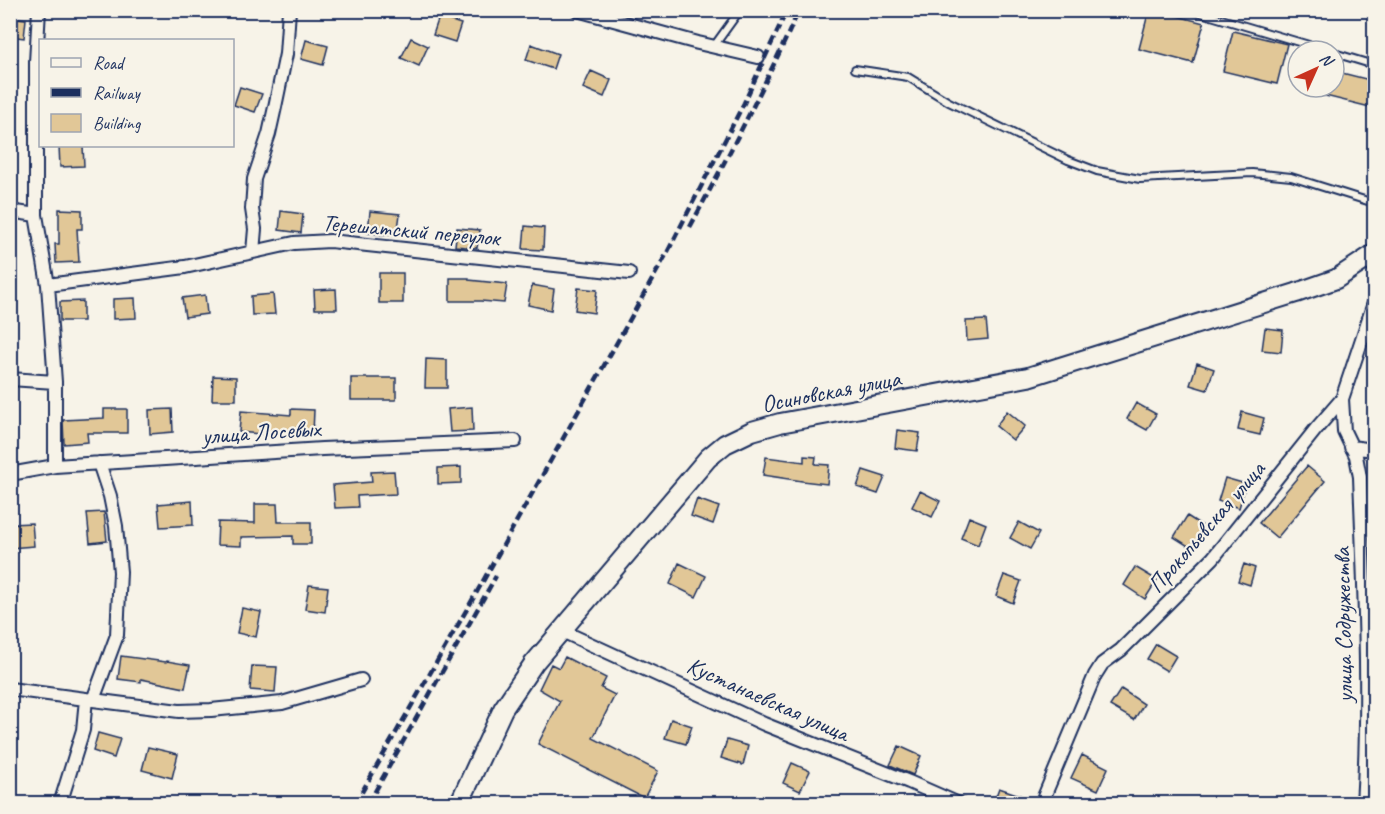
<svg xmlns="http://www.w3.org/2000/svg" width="1385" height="814" viewBox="0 0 1385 814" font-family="Caveat,sans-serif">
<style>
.building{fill:#e1c797;stroke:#1b2f5e;stroke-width:1.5}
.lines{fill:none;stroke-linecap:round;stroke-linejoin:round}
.lane-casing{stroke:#1b2f5e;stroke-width:10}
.street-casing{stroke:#1b2f5e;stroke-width:16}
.secondary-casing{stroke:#1b2f5e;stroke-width:22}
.lane{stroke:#f7f3e8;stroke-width:6}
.street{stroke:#f7f3e8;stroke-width:12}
.secondary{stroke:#f7f3e8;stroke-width:18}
.rail{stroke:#1b2f5e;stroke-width:4.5;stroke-dasharray:9 4.5;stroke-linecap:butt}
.labels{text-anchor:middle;stroke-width:4.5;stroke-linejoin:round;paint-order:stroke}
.street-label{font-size:24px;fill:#1b2f5e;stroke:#f7f3e8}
</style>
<rect width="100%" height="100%" fill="#f7f3e8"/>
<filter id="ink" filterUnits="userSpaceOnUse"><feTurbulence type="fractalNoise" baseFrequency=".0167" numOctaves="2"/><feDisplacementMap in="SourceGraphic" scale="12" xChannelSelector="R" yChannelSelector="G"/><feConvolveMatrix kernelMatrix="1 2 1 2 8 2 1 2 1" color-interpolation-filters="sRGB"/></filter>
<g filter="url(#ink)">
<path class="building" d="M1149,10H1154L1204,23L1193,63L1139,49Z
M10,17L26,19L24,38L10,36Z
M439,17L461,24L455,42L433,35Z
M1233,31L1287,44L1277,84L1223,71Z
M411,38L428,46L419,66L401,58Z
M306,40L328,46L323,65L301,59Z
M531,44L558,54L553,69L526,60Z
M591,71L611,80L604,97L583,88Z
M1334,71L1374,81V108L1309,92V87H1334Z
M240,87L262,94L255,112L234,105Z
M59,146H83L84,166L60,167Z
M59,209L82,210V229H77L79,262L56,263L55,244H59Z
M281,211L303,214L301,233L279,230Z
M370,211L400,214L397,236L368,233Z
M525,226L544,228L543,250L523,249Z
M457,228L480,230L477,248L455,246Z
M379,273H403V303H379Z
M450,278H469V280L507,284L504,303L481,301H450Z
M532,285L554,289L551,310L528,305Z
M578,288L597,290L594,313L575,310Z
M336,289L337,309H315L314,290Z
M273,294L275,314L252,315L251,296Z
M205,295L207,314L185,317L182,298Z
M135,298L136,318L113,319V299Z
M83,301V321H60V302Z
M986,320L988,339L967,341L966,321Z
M1265,328L1283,330L1281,352L1262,350Z
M426,359L447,360V388H425Z
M1197,363L1214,369L1207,390L1190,385Z
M213,376L236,377V400H212Z
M351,378H396V400H351Z
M1136,403L1156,414L1147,430L1127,419Z
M472,407L473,431L450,432L448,409Z
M104,409H127V433H87L88,442L64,444L63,420L104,418Z
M172,409L173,432L150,434L149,410Z
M291,409L314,410L313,433L280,432V436L239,432L241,411L291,415Z
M1007,411L1025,426L1013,440L996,426Z
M1242,412L1264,418L1260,435L1238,430Z
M897,430L920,433L917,451L895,448Z
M804,456L816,457L815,464L829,465L827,484L802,481L763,475L766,457L804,462Z
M1307,466L1325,481L1277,538L1259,523Z
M461,467V483L438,484V468Z
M863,470L885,477L878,494L857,487Z
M394,471L396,494L357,496L358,507L335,508L333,485L372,482L371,472Z
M1225,478L1246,484L1239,508L1218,501Z
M920,491L940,501L932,517L912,507Z
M697,499L719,507L713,524L691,516Z
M192,501L193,525L160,527L158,504Z
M255,504H277L278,522H311V544H293V536L241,537V546L217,545L218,522L255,523Z
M104,512L107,541L90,543L87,513Z
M1187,516L1206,528L1193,549L1174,537Z
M969,517L986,524L978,545L961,538Z
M1019,522L1039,533L1030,549L1010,538Z
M32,523L34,546L10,548V524Z
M679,563L706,576L696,597L670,584Z
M1244,564L1255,568L1250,585L1238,581Z
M1135,567L1157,580L1145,599L1124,585Z
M1004,575L1021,581L1013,603L996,596Z
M309,585L328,587L325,612L305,609Z
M242,608L261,612L256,637L237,633Z
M1156,644L1176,656L1167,671L1147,659Z
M121,656L166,662L167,661L190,665L185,688L141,679V682L118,679Z
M565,657L606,678L601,688L615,695L593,738L658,771L644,798L538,744L560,701L539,689L551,664L559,668Z
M252,666L277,667L275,692L250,690Z
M1121,689L1144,704L1134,720L1110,706Z
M671,719L692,726L686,744L665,738Z
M98,733L120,739L114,758L93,751Z
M727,740L748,746L743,765L721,758Z
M899,746L921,756L913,775L890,765Z
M148,747L178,754L172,778L142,770Z
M1082,755L1108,768L1098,790L1071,778Z
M792,763L810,771L800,791L783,783Z
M999,788L1034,800L1033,804H993Z"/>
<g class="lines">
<defs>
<path id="lane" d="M1191,10L1329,51
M714,46L740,10
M1334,53L1374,65
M855,69L908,77L949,102L1068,160L1097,171L1140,179L1252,173L1291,177L1374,203
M1366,754L1374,759"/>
<path id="street" d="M39,10L36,62V215L48,285L55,382V466
M577,10L698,43L758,57
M10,211L36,215
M253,252L255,229L252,209L254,179L269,134L275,107L286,54L289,10
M48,285L185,267L294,243L330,241L629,273
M10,379L55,382
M1342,399L1344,431L1356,456L1360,477C1364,585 1370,695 1363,804
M1351,447L1374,450
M10,474L55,466L322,449L515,441
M562,631L764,724L909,782L959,804
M10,689L93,700L117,635L120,572L116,526L110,496L99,463
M93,700L179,711L211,710L282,703L361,680
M60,804L83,730L86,699
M1041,804L1095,675L1102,664L1121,650L1213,558L1316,429L1342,399L1374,303"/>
<path id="secondary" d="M459,804L503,709L534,663L708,458L725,444L752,431L780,423L1028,377L1296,293L1336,279L1374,254"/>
</defs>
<use href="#lane" class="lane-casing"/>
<use href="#street" class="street-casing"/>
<use href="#secondary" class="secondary-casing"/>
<use href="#lane" class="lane"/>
<use href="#street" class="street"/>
<use href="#secondary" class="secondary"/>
<path class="rail" d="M690,227C728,156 766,84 799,10
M355,804L478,590L666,255L744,103L787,10
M368,804L496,576"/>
</g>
</g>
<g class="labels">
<g class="street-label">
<text transform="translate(411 230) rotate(5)" y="8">Терешатский переулок</text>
<text transform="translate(831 391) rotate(-11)" y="8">Осиновская улица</text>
<text transform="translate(261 432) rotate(-4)" y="8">улица Лосевых</text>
<text transform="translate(1206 527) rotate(-49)" y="8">Прокопьевская улица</text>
<text transform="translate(1343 625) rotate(-91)" y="8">улица Содружества</text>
<text transform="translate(768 699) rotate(24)" y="8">Кустанаевская улица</text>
</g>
</g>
<rect width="1385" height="814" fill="none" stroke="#f7f3e8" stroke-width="36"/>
<rect x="18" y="18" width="1349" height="778" fill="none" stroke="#1b2f5e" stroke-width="2" filter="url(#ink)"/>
<rect x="39" y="39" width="195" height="108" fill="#f7f3e8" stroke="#9fa5b1" stroke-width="1.5"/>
<rect x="51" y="58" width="30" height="9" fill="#f7f3e8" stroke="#9fa5b1" stroke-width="1.5"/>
<text x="93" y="69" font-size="18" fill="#1b2f5e">Road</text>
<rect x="51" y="88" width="30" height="9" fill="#1b2f5e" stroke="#9fa5b1" stroke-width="1.5"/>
<text x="93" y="99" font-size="18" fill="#1b2f5e">Railway</text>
<rect x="51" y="114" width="30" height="18" fill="#e1c797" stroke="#9fa5b1" stroke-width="1.5"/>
<text x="93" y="129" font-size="18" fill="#1b2f5e">Building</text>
<g transform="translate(1316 69) rotate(45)"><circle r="28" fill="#f7f3e8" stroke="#9fa5b1" stroke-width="1.5"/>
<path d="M0-4.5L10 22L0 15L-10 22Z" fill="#c8321e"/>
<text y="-9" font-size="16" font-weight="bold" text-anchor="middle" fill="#1b2f5e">N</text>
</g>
</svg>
